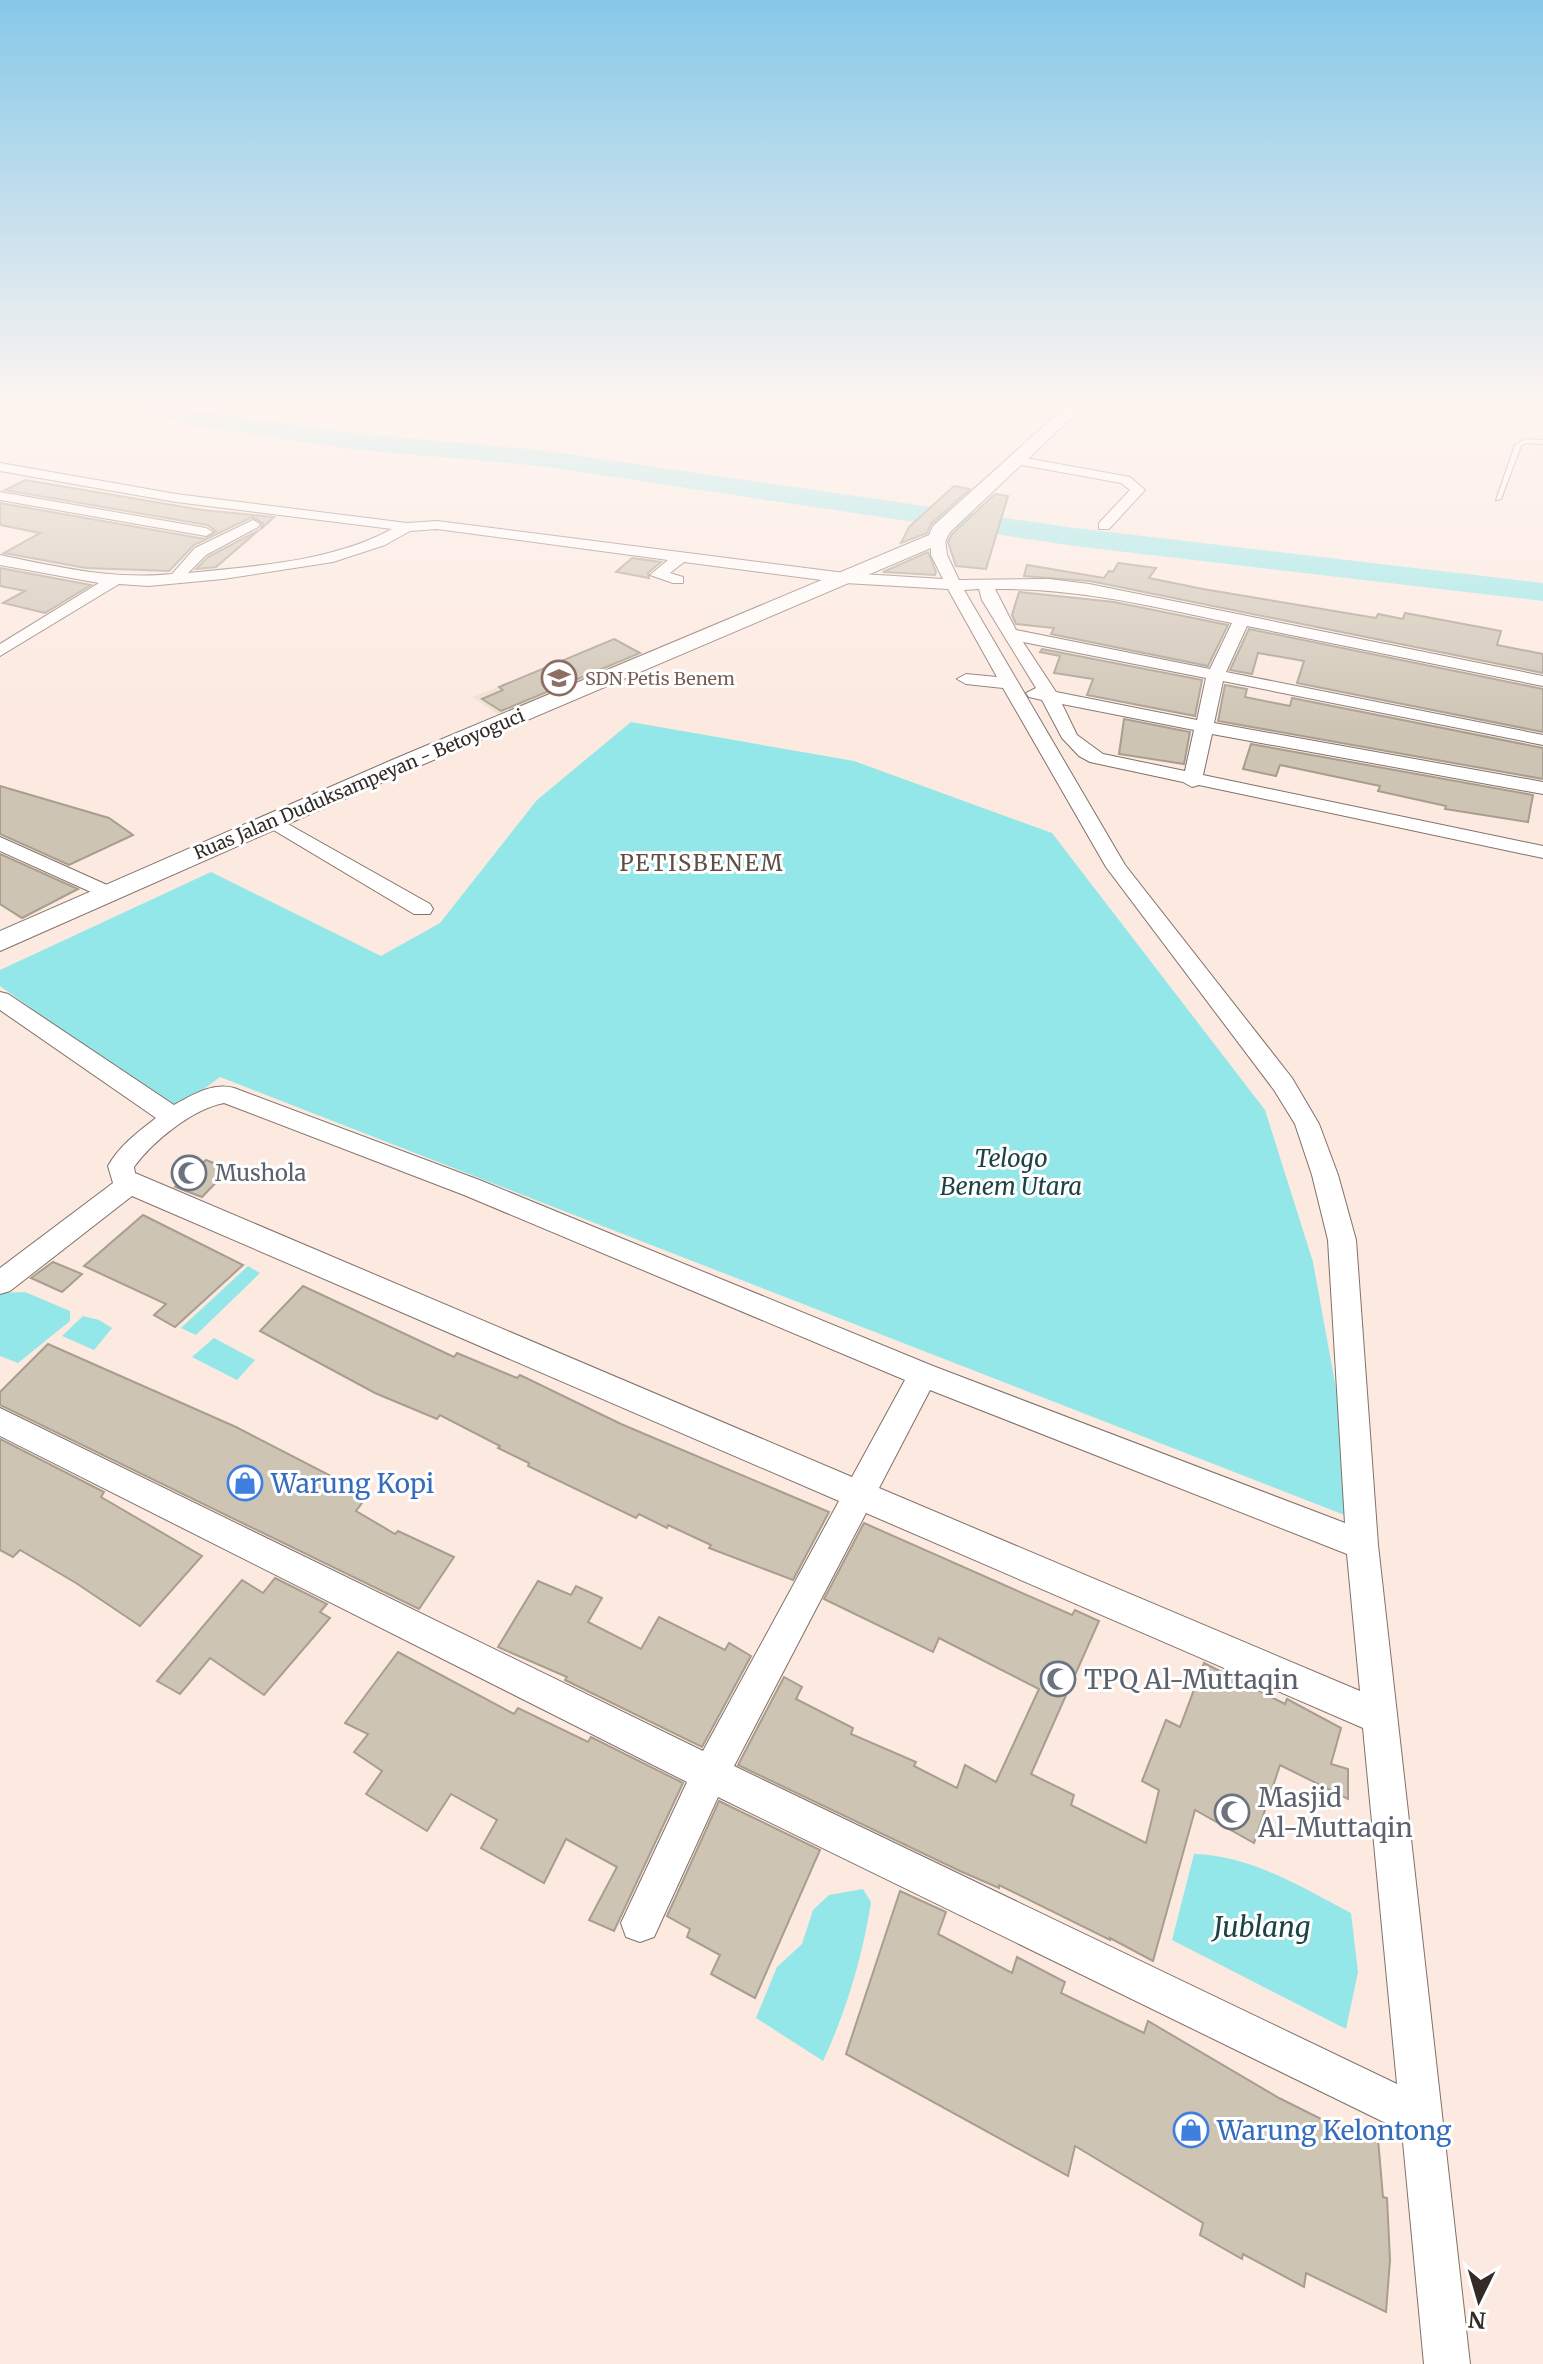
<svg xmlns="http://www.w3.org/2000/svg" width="1543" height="2364" font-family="Merriweather,serif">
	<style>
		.education { fill: #f0e1ce }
		.water { fill: #94e7e9 }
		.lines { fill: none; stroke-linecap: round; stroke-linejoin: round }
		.river { fill: #94e7e9; fill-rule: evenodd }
		.building { fill: #cec4b4; stroke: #a89e8f; stroke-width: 2 }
		.lane-casing { stroke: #817169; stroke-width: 2 }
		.street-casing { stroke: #817169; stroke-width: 2 }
		.secondary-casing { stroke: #817169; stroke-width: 2 }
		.lane { fill: #fff; fill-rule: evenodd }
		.street { fill: #fff; fill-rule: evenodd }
		.secondary { fill: #fff; fill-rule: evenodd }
		.labels { text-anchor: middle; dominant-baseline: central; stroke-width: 6; stroke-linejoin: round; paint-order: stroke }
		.far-education-label { font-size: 18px; fill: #785e54; stroke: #fff; text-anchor: start }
		.far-street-label { font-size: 18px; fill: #322b27; stroke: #fff }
		.far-quarter-label { font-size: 22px; letter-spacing: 2px; fill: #5d4e46; stroke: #fff }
		.worship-label { font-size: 22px; fill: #5b616d; stroke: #fff; text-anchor: start }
		.water-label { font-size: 24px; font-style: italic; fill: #1c4445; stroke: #fff }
		.near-shop-label { font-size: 26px; fill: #366cbe; stroke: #fff; text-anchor: start }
		.near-worship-label { font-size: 26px; fill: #5b616d; stroke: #fff; text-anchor: start }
		.near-water-label { font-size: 28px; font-style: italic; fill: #1c4445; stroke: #fff }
	</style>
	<rect width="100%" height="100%" fill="#fce9e0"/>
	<polygon class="education" points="615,642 644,659 500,716 472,697"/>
	<g class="water">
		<polygon points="631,722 854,761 1052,833 1265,1110 1313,1262 1360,1521 220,1077 174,1111 0,986 0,970 211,872 381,956 440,923 537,800"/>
		<polygon points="248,1266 260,1273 196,1335 181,1328"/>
		<polygon points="25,1292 70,1311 70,1321 18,1363 0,1356 0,1293"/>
		<polygon points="83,1316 99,1320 112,1328 94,1350 62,1336"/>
		<polygon points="214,1338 255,1360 237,1380 192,1357"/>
		<path d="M1194,1854C1251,1855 1302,1888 1351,1913L1358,1972L1346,2029L1172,1940Z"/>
		<path d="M863,1889L871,1902C863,1955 846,2012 823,2061L756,2018L777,1967L802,1944L813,1910L829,1895Z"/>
	</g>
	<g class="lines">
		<polygon class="river" points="138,404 177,404 198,411 360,434 540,450 1075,528 1543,583 1543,601 1075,546 540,466 360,450 195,426 141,409"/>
	</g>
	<g class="building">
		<polygon points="25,480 202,510 274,517 260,530 263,523 252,517 194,545 169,571 86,568 4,553 40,533 0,525 0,503 205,539 216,531 207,525 5,490"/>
		<polygon points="954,486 970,489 931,524 927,533 901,543 909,527"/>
		<polygon points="995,494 1008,496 986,569 956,566 948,542 952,534"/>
		<polygon points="259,530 216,567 196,569 208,557"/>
		<polygon points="928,552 936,572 935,575 883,572"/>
		<polygon points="632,558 661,562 648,573 649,578 616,572"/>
		<polygon points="1118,563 1156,568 1149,578 1203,589 1376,618 1378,614 1403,619 1405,613 1501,631 1497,645 1543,654 1543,673 1090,581 1024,576 1027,565 1104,578 1109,571 1113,572"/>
		<polygon points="0,568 91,585 45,613 3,603 25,591 0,586"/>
		<polygon points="1019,592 1114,602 1228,625 1208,666 1051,634 1054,628 1016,624 1012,615"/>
		<polygon points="1249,629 1543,689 1543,732 1297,683 1304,661 1258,653 1252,674 1230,670"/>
		<polygon points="614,639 640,653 501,711 482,699 503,690 499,687"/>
		<polygon points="1042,649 1202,680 1195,716 1087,695 1093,679 1054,673 1060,656 1040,652"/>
		<polygon points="1225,685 1247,689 1245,697 1290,706 1292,698 1543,748 1543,779 1218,721"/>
		<polygon points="1124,719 1190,732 1184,764 1119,754"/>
		<polygon points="1251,744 1533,795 1528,822 1445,809 1446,806 1378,791 1380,786 1280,765 1276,776 1243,769"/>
		<polygon points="0,786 109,818 133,835 69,865 0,834"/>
		<polygon points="0,854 78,889 22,918 0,904"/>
		<polygon points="206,1160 229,1169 202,1197 175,1187"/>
		<polygon points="143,1215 243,1265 175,1327 154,1315 166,1304 84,1266"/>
		<polygon points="53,1262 82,1274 62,1292 31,1278"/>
		<polygon points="303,1286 454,1357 457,1353 517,1378 520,1375 621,1424 829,1512 793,1580 709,1548 711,1545 668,1525 667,1528 639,1514 636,1518 528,1466 529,1463 498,1448 500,1446 440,1415 437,1419 375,1393 260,1331"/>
		<polygon points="48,1344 236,1427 368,1495 356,1511 395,1534 398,1531 454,1557 419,1609 0,1405 0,1392"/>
		<polygon points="0,1439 104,1492 101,1497 202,1556 140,1626 76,1583 20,1550 13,1557 0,1550"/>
		<polygon points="864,1523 1072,1615 1075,1610 1099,1621 1031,1774 1074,1795 1071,1805 1146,1843 1159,1790 1142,1781 1166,1720 1180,1727 1204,1663 1285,1704 1287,1699 1341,1728 1331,1764 1348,1769 1348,1799 1280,1765 1254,1843 1195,1810 1153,1961 1110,1938 1110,1940 999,1885 999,1888 960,1871 738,1765 784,1677 802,1687 796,1699 853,1728 851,1734 916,1762 914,1766 957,1788 965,1765 996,1782 1039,1689 939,1638 933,1652 824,1599"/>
		<polygon points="275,1578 327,1604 320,1612 330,1618 264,1695 210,1658 180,1694 157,1681 242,1580 263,1593"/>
		<polygon points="538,1581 571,1595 576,1586 602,1598 588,1622 641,1649 659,1617 725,1650 729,1643 751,1656 702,1747 565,1680 567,1677 498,1647"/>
		<polygon points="398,1652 514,1714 518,1708 588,1742 591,1737 683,1783 614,1931 589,1920 617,1867 566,1839 544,1883 481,1848 497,1820 451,1794 427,1831 366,1794 382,1771 354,1752 368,1734 345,1723"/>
		<polygon points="719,1801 820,1850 755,1998 711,1974 720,1955 687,1937 690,1929 667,1916"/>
		<polygon points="900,1891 946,1912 938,1934 1012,1973 1017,1957 1065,1982 1061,1993 1144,2033 1148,2021 1279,2098 1343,2130 1378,2139 1383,2197 1387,2198 1390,2260 1386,2312 1306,2273 1304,2287 1243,2254 1242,2259 1200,2235 1203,2223 1075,2146 1068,2176 846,2054"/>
	</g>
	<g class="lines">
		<g class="lane-casing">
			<polygon id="lane" points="1525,439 1543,440 1543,444 1526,443 1521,446 1501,499 1496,500 1515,445"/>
		</g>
		<g class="street-casing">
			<g id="street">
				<polygon points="1015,456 1130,477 1145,490 1109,529 1099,529 1099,523 1130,490 1121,483 1010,463 1008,460"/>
				<path d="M0,463L176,494L407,523L437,521L845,573L943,579L931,555V538L938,534L945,538L947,555L959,580L1049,579L1089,584L1543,676V686L1247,626L1226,672L1543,735V745L1223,681L1214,723L1543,782V794L1212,734L1203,775L1543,846V858L1199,785L1192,787L1183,782L1090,762L1079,756L1062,738L1042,700L1029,697L1026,693L1036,688L982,600L979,589L964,590L1125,865L1292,1078L1319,1124L1338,1175L1356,1240L1378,1545L1470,2364H1424L1402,2131L718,1797L654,1937L640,1942L626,1937L621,1923L687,1782L0,1436V1408L703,1751L839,1501L132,1196L10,1291L0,1294V1268L113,1183L108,1166C120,1145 138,1132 156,1118L0,1010V992L8,994L174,1105C192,1095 212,1082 234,1088L482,1181L933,1366L1345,1523L1328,1240L1312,1175L1295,1124L1274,1090L1106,867L1003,688L966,684L957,679L966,674L997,677L948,589L845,583L684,562L670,573L683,577V583H673L650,575L668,560L437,529L410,531L385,545L333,562L223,579L148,586L119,584L0,656V644L99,583L0,565V555C57,567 113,580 172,574L195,548L253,520L260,524L258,527L206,555L188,573C254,566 332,562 392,529L176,502L0,471ZM995,589C1079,588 1150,606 1232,623L1210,669L1016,630ZM1023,642L1206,678L1197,720L1056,692ZM1062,704L1194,730L1185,771L1103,754L1077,735ZM224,1103L464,1195L905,1380L852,1477L135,1173L134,1167C152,1142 192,1109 224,1103ZM930,1390L1347,1554L1360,1691L879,1488ZM866,1513L1363,1728L1397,2084L734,1766Z"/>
				<polygon points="0,492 206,528 213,532 206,536 0,500"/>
				<polygon points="272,815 430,904 433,909 430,914 414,914 265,825 262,821"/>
				<polygon points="0,837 116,889 119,893 109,899 102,897 0,851"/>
			</g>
		</g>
		<g class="secondary-casing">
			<polygon id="secondary" points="1068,404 1086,404 950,532 945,542 410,770 0,951 0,931 392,760 929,535 933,526"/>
		</g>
		<use href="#lane" class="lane"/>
		<use href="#street" class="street"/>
		<use href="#secondary" class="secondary"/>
	</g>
	<linearGradient id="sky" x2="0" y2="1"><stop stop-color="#86c8e8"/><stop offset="0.55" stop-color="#fef5f1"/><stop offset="1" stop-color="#fef5f1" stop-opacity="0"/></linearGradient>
	<rect width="1543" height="735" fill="url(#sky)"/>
	<defs>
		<g id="school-ring" transform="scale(1.8)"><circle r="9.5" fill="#fff" stroke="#8d6e63" stroke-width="1.5"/><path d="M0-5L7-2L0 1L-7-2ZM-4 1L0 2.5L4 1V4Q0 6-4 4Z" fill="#8d6e63"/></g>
		<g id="mosque-ring" transform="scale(1.8)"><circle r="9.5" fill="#fff" stroke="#6b7280" stroke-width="1.5"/><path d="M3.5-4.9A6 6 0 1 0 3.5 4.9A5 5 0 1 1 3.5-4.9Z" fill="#6b7280"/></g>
		<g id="shop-ring" transform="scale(1.8)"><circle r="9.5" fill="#fff" stroke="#3f7fe0" stroke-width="1.5"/><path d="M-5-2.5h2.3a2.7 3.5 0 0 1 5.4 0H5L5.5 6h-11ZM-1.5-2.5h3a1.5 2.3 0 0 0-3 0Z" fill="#3f7fe0"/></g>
	</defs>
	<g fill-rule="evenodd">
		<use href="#school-ring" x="559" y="678"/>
		<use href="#mosque-ring" x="189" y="1173"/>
		<use href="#shop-ring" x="245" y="1483"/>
		<use href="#mosque-ring" x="1058" y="1679"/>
		<use href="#mosque-ring" x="1232" y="1812"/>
		<use href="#shop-ring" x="1191" y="2130"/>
	</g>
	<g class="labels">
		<g class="far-education-label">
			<text x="585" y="678">SDN Petis Benem</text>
		</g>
		<g class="far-street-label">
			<text transform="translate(359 784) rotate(-23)">Ruas Jalan Duduksampeyan - Betoyoguci</text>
		</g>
		<g class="far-quarter-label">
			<text x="702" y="863">PETISBENEM</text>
		</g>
		<g class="worship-label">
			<text x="215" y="1173">Mushola</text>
		</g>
		<g class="water-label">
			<text x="1011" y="1158">Telogo<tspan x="1011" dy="28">Benem Utara</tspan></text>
		</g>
		<g class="near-shop-label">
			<text x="271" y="1483">Warung Kopi</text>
			<text x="1217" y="2130">Warung Kelontong</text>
		</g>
		<g class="near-worship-label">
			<text x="1084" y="1679">TPQ Al-Muttaqin</text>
			<text x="1258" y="1797">Masjid<tspan x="1258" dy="30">Al-Muttaqin</tspan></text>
		</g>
		<g class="near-water-label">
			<text x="1262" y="1927">Jublang</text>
		</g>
	</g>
	<g transform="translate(1479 2300) rotate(185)" stroke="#ffffff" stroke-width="6" paint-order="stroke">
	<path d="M0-6L14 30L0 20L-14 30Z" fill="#322b27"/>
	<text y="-12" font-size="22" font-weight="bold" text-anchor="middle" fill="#322b27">N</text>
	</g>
</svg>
